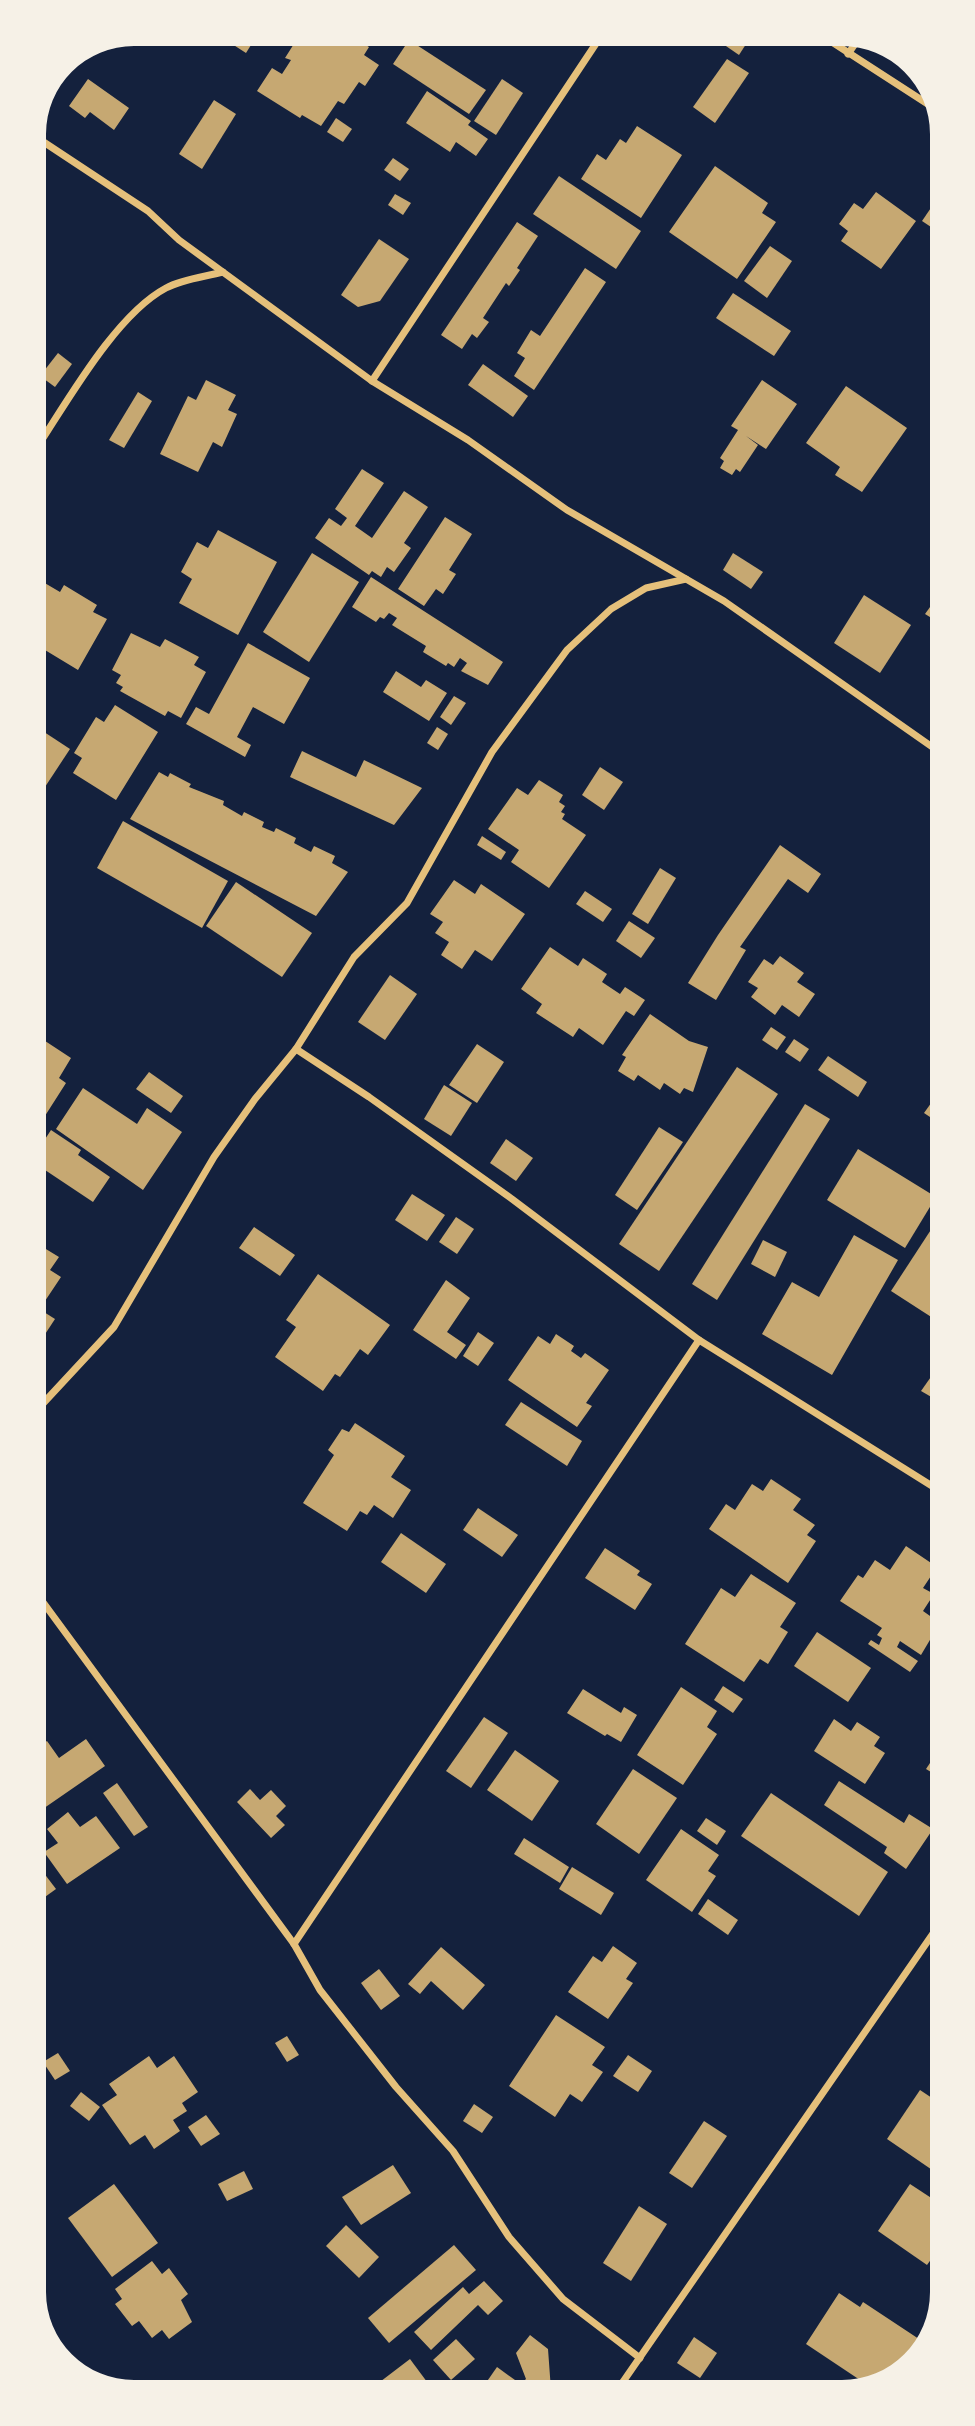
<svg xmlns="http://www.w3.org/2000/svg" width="975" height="2426" font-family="Cabin,sans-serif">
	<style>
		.building { fill: #c6a872 }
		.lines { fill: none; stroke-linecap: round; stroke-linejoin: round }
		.minor { stroke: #e5c07b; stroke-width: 7 }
	</style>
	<rect width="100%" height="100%" fill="#14213d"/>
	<g class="building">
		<polygon points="154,33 175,33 169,43"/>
		<polygon points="215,33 278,33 271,46 256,37 246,53"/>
		<polygon points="293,33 347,33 369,47 364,55 379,65 365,86 359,82 344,104 338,101 321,126 302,115 300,118 257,91 272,68 282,74 291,60 285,58 297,39"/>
		<polygon points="707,33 744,33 750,38 739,55"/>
		<polygon points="409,40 486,90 469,114 393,64"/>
		<polygon points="727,59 749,73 715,123 693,107"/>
		<polygon points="88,79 129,108 114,130 90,112 85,118 69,106"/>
		<polygon points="502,79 523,93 496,135 474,121"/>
		<polygon points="427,91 471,121 468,125 488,139 476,156 456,142 450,152 406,123"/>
		<polygon points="214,100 236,114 202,169 179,154"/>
		<polygon points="336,118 352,129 343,142 327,132"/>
		<polygon points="637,126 682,155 641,218 581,179 597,154 606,160 620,139 626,143"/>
		<polygon points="393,158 409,169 400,181 384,170"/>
		<polygon points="715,166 768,203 762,213 776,222 737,279 669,232"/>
		<polygon points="559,176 641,231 616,269 533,214"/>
		<polygon points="876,192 916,221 881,269 841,241 848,231 839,224 854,203 863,209"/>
		<polygon points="395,194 411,203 403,215 388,205"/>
		<polygon points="937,199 937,231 922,221"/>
		<polygon points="517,222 538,236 517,268 520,270 509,286 506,283 483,318 489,322 477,338 472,334 462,349 441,335"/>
		<polygon points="379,239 409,259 380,301 358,307 341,295"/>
		<polygon points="770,246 792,261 767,298 744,281"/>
		<polygon points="585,268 606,282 534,390 514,376 525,358 517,353 531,330 540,336"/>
		<polygon points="733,293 791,331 774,356 716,318"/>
		<polygon points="34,333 46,340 34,358"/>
		<polygon points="58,353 72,364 55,387 40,376"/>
		<polygon points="483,364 528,396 513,417 468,385"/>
		<polygon points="206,380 236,395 228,410 237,414 222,447 213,442 198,472 160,454 188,396 196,400"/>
		<polygon points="762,380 797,404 766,449 746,436 758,445 740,472 736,469 732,475 720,468 724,461 720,458 738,430 731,426"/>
		<polygon points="846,386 907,428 862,492 835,475 840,467 806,443"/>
		<polygon points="138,392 152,401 124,448 109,440"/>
		<polygon points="362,469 384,483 355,526 372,538 404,491 428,507 404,543 411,548 394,572 387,567 381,577 372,571 369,575 315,538 329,518 341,526 347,518 335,509"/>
		<polygon points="445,517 472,534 449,570 456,574 443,594 436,589 424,606 398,589"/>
		<polygon points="218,530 277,562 238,635 179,603 192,579 181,572 197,542 208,548"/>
		<polygon points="312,553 359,582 309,662 263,632"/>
		<polygon points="733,553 763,572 751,589 723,570"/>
		<polygon points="371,577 503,662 488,685 461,671 467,663 460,658 454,667 448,663 446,666 423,652 426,646 392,625 397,618 389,613 384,619 380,617 376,622 352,607"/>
		<polygon points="43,582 60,592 64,585 97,605 93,612 107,619 78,670 35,644 35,597"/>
		<polygon points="864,595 911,625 880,673 834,643"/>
		<polygon points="938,596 938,622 925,614"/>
		<polygon points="131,633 160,647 165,639 199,657 194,665 206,672 181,718 168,711 165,716 120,691 123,687 116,683 121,675 112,670"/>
		<polygon points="248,643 310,678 284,724 253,707 237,737 251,745 245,757 186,724 196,707 209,714"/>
		<polygon points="396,671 421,687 426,680 447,693 429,721 383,692"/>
		<polygon points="454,696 466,703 451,725 440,717"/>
		<polygon points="115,705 158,732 116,800 73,773 82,758 74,753 96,717 104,722"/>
		<polygon points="35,726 70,749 43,790 35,785"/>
		<polygon points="437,727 448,734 438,750 427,743"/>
		<polygon points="302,751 356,777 364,760 422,788 394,825 290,777"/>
		<polygon points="600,767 623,782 604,810 582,795"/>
		<polygon points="159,772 168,777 170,773 191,784 189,787 224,801 223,805 242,816 244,812 264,822 262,827 274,832 276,828 296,838 294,843 311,852 314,846 335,856 332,863 348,872 316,916 130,819"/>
		<polygon points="539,780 563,795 559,802 565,806 561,812 565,814 562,819 586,835 549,888 511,862 519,850 488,829 517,788 528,795"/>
		<polygon points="123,821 228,881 202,928 97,868"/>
		<polygon points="482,836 506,852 501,860 477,845"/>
		<polygon points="780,845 821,874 808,893 788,879 740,947 746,950 716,1000 688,983 718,935"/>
		<polygon points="660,868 676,878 648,924 632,914"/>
		<polygon points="454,880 475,894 481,884 525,914 492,961 475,950 462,969 441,955 449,942 435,933 443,922 430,914"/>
		<polygon points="236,882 312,933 282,977 206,926"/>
		<polygon points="585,891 612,909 603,922 576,904"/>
		<polygon points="629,921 655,938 641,958 616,941"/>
		<polygon points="550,947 578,966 583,958 607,974 602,982 620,994 625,987 645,1000 634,1016 626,1011 603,1045 579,1028 573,1037 536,1013 542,1004 521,989"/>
		<polygon points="780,956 804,973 797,982 815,994 799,1017 782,1005 775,1015 751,997 758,988 748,982 764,959 773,965"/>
		<polygon points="390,975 417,994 385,1040 358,1022"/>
		<polygon points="650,1014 689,1041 708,1047 693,1092 684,1088 680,1094 664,1083 660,1090 638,1075 634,1081 618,1071 626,1057 622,1055"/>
		<polygon points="771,1027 786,1037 777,1050 762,1040"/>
		<polygon points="36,1035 71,1058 59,1078 66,1083 43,1119 36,1114"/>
		<polygon points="794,1039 809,1049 800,1062 785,1052"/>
		<polygon points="477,1044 504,1062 477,1103 449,1085"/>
		<polygon points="828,1056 867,1082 858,1097 818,1070"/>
		<polygon points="737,1067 778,1094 659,1271 619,1244"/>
		<polygon points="149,1072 183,1096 171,1113 136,1089"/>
		<polygon points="444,1085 472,1103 451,1136 424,1119"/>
		<polygon points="83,1088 137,1124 147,1108 182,1132 143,1190 56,1129"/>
		<polygon points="939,1092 939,1123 924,1113"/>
		<polygon points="805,1104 830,1119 717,1300 692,1284"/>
		<polygon points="659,1127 683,1142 637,1210 615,1195"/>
		<polygon points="51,1130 81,1150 78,1155 110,1177 93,1202 36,1164 36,1153"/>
		<polygon points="506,1139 533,1158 516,1181 490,1163"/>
		<polygon points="858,1149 936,1197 905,1248 827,1200"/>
		<polygon points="412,1194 445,1215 427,1241 395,1220"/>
		<polygon points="456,1217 474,1229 457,1254 439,1242"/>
		<polygon points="936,1222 939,1224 939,1322 891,1291"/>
		<polygon points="254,1227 295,1255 280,1276 239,1248"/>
		<polygon points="854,1235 898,1260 832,1375 762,1334 792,1282 819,1297"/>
		<polygon points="763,1240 787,1252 775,1277 751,1264"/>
		<polygon points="36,1243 59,1257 50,1270 61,1277 41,1307 36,1303"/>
		<polygon points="318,1274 390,1325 368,1355 360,1349 340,1377 335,1374 323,1391 275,1357 296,1327 286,1320"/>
		<polygon points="446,1280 470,1298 447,1332 466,1345 456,1359 413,1330"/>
		<polygon points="36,1307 55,1319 36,1348"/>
		<polygon points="478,1332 494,1343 478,1366 463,1356"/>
		<polygon points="556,1334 574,1346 571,1351 581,1358 585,1353 609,1370 586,1403 592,1406 577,1427 508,1380 538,1336 550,1344"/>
		<polygon points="940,1364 940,1402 921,1391"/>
		<polygon points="521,1402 582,1441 567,1466 505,1425"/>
		<polygon points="355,1423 405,1456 391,1477 411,1490 393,1518 374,1505 367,1515 360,1511 347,1531 303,1503 334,1455 328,1450 342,1429 349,1432"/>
		<polygon points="771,1479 801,1499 793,1510 815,1525 807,1535 816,1541 788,1583 709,1529 726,1504 735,1510 752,1484 763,1491"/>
		<polygon points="478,1508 518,1535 502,1557 463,1530"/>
		<polygon points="401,1533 446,1564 426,1593 381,1562"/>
		<polygon points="906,1546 937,1567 923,1588 934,1594 923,1611 940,1623 921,1655 900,1641 897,1647 918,1661 910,1672 868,1644 871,1640 879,1645 882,1638 877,1635 882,1628 840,1601 858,1575 863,1578 875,1560 890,1570"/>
		<polygon points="605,1548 640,1571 637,1575 652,1584 635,1610 585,1578"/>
		<polygon points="751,1574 796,1603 780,1627 788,1632 768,1664 760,1659 744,1682 685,1644 721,1588 735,1597"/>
		<polygon points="817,1632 871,1668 848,1702 794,1666"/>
		<polygon points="723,1686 743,1699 733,1713 714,1700"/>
		<polygon points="681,1687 717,1711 707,1727 717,1734 683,1785 637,1755"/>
		<polygon points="583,1689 621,1713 624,1707 637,1715 621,1742 607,1734 605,1736 567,1713"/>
		<polygon points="484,1717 508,1733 471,1788 446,1771"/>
		<polygon points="834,1719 851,1731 857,1722 880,1737 874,1746 885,1753 865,1784 814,1751"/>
		<polygon points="86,1739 105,1766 37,1813 37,1771 45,1766 37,1755 37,1747 47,1741 59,1758"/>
		<polygon points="940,1748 941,1778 926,1769"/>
		<polygon points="515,1750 559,1781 532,1821 487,1790"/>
		<polygon points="633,1769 677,1798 639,1854 596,1824"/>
		<polygon points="839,1781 904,1823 909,1814 933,1829 906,1869 884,1853 887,1847 824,1805"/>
		<polygon points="117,1783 148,1827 134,1836 103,1793"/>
		<polygon points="250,1789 260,1800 271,1790 286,1806 276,1816 285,1825 271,1838 237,1802"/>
		<polygon points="771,1793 888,1872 859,1916 741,1836"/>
		<polygon points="68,1812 80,1827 96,1816 120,1848 67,1884 44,1852 58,1843 47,1829"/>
		<polygon points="706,1818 726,1831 717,1845 697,1831"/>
		<polygon points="681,1829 719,1855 708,1871 716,1876 692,1912 646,1880"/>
		<polygon points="524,1838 569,1867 560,1883 514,1854"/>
		<polygon points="37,1864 56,1889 38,1902"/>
		<polygon points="572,1867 614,1893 601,1915 559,1889"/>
		<polygon points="708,1899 738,1920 728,1935 698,1914"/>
		<polygon points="613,1946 637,1963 626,1979 633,1983 608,2019 568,1992 593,1956 602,1962"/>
		<polygon points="441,1947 485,1985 463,2010 431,1981 420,1994 408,1984"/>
		<polygon points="379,1969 400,1996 381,2010 361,1983"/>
		<polygon points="556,2015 605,2047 592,2065 603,2072 582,2102 570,2094 555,2117 509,2086"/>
		<polygon points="287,2036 299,2055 287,2062 275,2043"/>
		<polygon points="58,2053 70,2071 55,2080 43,2062"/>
		<polygon points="628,2055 652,2071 638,2092 613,2076"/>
		<polygon points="149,2056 157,2068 174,2056 198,2092 182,2103 187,2111 173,2120 180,2131 154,2149 145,2135 130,2145 102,2105 117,2095 109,2084"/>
		<polygon points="920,2090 941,2104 941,2176 887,2139"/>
		<polygon points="81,2092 100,2107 89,2121 70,2106"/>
		<polygon points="474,2104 493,2117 482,2133 463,2121"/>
		<polygon points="206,2115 220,2134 201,2146 188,2127"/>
		<polygon points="704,2121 727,2136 692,2188 669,2173"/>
		<polygon points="393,2165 411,2193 361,2225 342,2197"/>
		<polygon points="244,2171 253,2189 227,2201 218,2184"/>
		<polygon points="114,2184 158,2243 112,2277 68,2218"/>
		<polygon points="910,2184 942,2205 942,2244 927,2265 878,2231"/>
		<polygon points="639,2206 667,2224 631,2281 603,2263"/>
		<polygon points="346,2225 379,2257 359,2278 326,2246"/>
		<polygon points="454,2245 476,2270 389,2343 368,2318"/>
		<polygon points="152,2261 162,2274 169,2268 188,2294 181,2300 192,2322 169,2339 162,2330 152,2338 139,2321 132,2326 115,2304 122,2299 115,2289"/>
		<polygon points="484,2281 503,2301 488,2315 478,2305 431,2350 414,2332 463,2287 469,2294"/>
		<polygon points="839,2293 860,2307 863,2302 925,2343 921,2353 872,2388 806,2344"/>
		<polygon points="530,2335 548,2349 551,2390 514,2390 526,2379 516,2353"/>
		<polygon points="694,2337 717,2353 700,2378 677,2363"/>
		<polygon points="456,2339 475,2359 451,2380 433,2360"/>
		<polygon points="410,2359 433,2390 368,2391"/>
		<polygon points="497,2367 515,2380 508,2390 481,2390"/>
	</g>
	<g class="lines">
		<g class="minor">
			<polyline points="818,33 937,110"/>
			<polyline points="848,54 859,38"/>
			<polyline points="33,135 148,211 179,240 372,381 468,440 567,510 724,601 938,751"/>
			<polyline points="372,381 603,33"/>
			<path d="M34,452C66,404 115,315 166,288C183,279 204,277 223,272"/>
			<polyline points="296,1049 369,1097 512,1199 699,1340 940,1491"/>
			<polyline points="36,1411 114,1327 214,1157 255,1099 296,1049 354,957 407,903 492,752 567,650 611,609 646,588 686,579"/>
			<polyline points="37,1594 294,1944 320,1990 396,2087 453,2151 509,2237 563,2299 640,2358"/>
			<polyline points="294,1944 699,1340"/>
			<polyline points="618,2389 941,1922"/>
		</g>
	</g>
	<path d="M0 0H975V2426H0ZM134 46H842A88 88 0 0 1 930 134V2292A88 88 0 0 1 842 2380H134A88 88 0 0 1 46 2292V134A88 88 0 0 1 134 46Z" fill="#f6f1e7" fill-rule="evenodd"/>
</svg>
